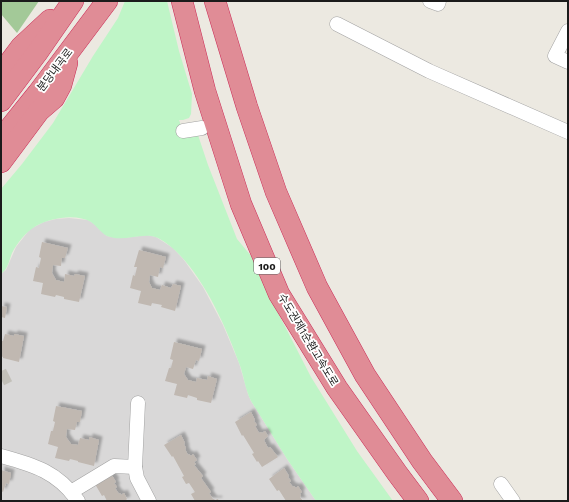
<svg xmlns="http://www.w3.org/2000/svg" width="569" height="502" font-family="'Work Sans','Noto Sans KR',sans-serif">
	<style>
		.residential { fill: #d9d8d8 }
		.forest { fill: #a3c998 }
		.park { fill: #bff5c7 }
		.building { fill: #c0b8b1; filter: url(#shadow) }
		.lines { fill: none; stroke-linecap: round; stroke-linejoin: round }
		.minor-tunnel { stroke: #c2c0b9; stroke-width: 14; stroke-dasharray: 14 7; stroke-linecap: butt }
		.minor-casing { stroke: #a2a2a2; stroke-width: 15 }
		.highway-casing { stroke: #cb2d58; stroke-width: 22 }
		.minor { stroke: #fff; stroke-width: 14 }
		.highway { stroke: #e08c96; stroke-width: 21 }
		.labels { text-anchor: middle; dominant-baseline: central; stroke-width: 3.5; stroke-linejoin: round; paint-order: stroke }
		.shield { fill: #fff; stroke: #5f5f5f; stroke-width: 1 }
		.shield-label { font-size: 10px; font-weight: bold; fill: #1b1b1b }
		.street-label { font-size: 11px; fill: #1b1b1b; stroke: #fff }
	</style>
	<defs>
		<filter id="shadow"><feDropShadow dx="3.5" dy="-3.5" stdDeviation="1" flood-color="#0004"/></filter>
	</defs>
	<rect width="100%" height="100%" fill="#ece9e1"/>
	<polygon class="residential" points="69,218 88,220 96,225 107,236 112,237 123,238 147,235 156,237 173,248 184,260 203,287 223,325 239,363 248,394 251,401 287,459 316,501 1,501 1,274 6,270 16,247 30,229 44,222 56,219"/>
	<polygon class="forest" points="1,1 39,1 17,33 1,14"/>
	<path class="park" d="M125,1H167L179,51L192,94L191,114L189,118L183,120H179L183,131L197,132L208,165L237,239L252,257L275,307L311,377L357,451L393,501H316L287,459L251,401C245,389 244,376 239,363C225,324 196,258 158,238C143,231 124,243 107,236C101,233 97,226 91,222C76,213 50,218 36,226C26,232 17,243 12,253C9,261 8,269 1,274V189L22,164L53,123L93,56L118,18Z"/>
	<g class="building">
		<polygon points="42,242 68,248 65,258 62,258 61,266 53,265 52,273 56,280 64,282 65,274 74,276 75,274 85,276 79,302 64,299 64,297 56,295 55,297 41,294 43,283 33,281 36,267 39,268 41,258 39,257"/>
		<polygon points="139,250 166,257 163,268 160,267 158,277 150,275 149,282 152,288 160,290 162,285 171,288 173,284 181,286 175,311 161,307 162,305 152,303 151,306 138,303 141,291 130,288 133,275 135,276 137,267 134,267"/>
		<polygon points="1,306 7,307 5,318 1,317"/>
		<polygon points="5,334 14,336 14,334 24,336 19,362 3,358 3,357 1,356 1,341 3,341"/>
		<polygon points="174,342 202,349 199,361 196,360 193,369 186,367 184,374 188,380 196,382 197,378 207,380 208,376 217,379 211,403 197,400 197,398 188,395 187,398 174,395 177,384 165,381 169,368 171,368 173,360 170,359"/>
		<polygon points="56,406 82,411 80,422 77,422 75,430 67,429 66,437 71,444 78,445 80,438 89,440 89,437 99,440 94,466 78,462 78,461 70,459 69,461 55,458 58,447 48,444 51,431 53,431 55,422 53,421"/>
		<polygon points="251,412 255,420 254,421 257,425 255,426 259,433 261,432 262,433 265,431 268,436 264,440 268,448 270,447 278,457 262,467 258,461 257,462 252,454 254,453 243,435 242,436 235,422"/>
		<polygon points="181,435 185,443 184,444 186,448 185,449 188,455 189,454 191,456 193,454 197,460 194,462 196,464 194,465 203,476 201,478 211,492 209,493 213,499 214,499 215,500 218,499 219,501 195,501 191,494 195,492 189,483 186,484 182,477 184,476 173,456 172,457 164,445"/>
		<polygon points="284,468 289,476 288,477 291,481 289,482 293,487 294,486 296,488 298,486 302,492 300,493 301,496 300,497 303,501 286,501 279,490 277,491 269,479"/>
		<polygon points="1,470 11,473 9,484 6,483 3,492 1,491"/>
		<polygon points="111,474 116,482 114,483 117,487 115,488 119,494 120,493 121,495 124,493 127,499 125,501 107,501 104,495 102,496 95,484"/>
	</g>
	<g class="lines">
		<polyline class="minor-tunnel" points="1,379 9,375"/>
		<g class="minor-casing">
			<g id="minor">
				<polyline points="430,1 438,4 439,1"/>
				<polyline points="337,24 429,71 568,132"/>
				<polyline points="568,31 555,56 568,62"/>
				<polyline points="183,131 202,128"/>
				<path d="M1,456C34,465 58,472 78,501"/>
				<polyline points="135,467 138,403"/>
				<polyline points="501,484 513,501"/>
				<polyline points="71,492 114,466 135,467 137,478 149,501"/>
			</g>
		</g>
		<g class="highway-casing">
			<g id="highway">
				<polyline points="182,1 205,91 241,204 279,294 337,388 397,473 418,501"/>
				<polyline points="215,1 247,107 276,192 317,287 365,375 422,461 452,501"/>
				<polyline points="1,74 21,47 50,20"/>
				<polyline points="1,101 37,53 73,1"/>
				<polyline points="1,139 38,93 107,1"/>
				<polyline points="1,162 39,111 54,98 61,85 67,63"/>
			</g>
		</g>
		<use href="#minor" class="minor"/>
		<use href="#highway" class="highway"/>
	</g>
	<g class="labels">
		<rect class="shield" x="254" y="258" width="26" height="16" rx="3"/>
		<g class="shield-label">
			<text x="267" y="266">100</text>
		</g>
		<g class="street-label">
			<text transform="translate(55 70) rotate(-53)">분당내곡로</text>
			<text transform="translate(308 340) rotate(59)">수도권제1순환고속도로</text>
		</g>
	</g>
	<rect width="569" height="502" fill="none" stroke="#1b1b1b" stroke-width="4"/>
</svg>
